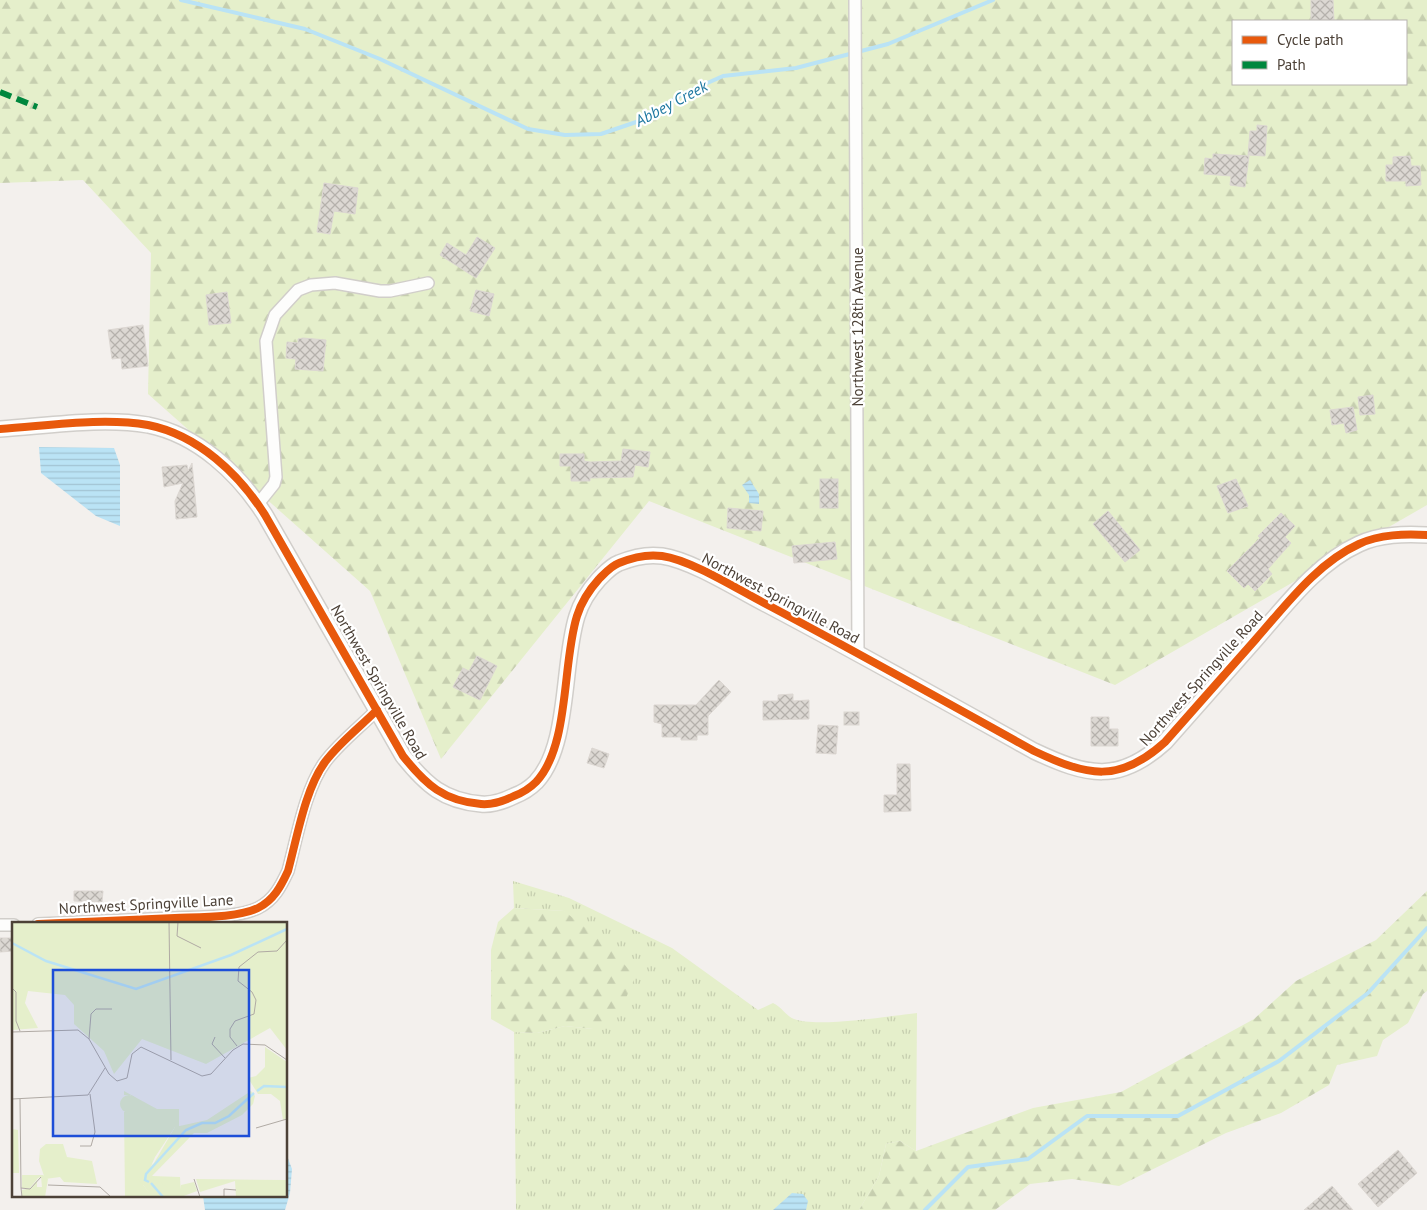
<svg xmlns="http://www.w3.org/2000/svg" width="1427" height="1210" font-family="'PT Sans',sans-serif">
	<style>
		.grass { fill: url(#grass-tufts) }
		.forest { fill: url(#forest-firs); fill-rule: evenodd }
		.water { fill: url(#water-rules) }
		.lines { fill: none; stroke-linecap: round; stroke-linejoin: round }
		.stream { stroke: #bae3f5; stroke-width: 4 }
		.building { fill: url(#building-cross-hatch); stroke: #dcd7d2 }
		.minor-casing { stroke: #d1ceca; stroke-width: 14 }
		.tertiary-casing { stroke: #d1ceca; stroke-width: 18 }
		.minor { stroke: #fdfdfc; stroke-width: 11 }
		.tertiary { stroke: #fdfdfc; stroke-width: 15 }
		.quiet { stroke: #00873e; stroke-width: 6; stroke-dasharray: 12 6; stroke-linecap: butt }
		.cycleway-casing { stroke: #fff; stroke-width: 11 }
		.cycleway { stroke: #e8590c; stroke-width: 8 }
		.labels { text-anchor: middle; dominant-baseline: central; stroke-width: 4.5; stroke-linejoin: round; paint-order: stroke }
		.street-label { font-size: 15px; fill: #4c4137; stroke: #fff }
		.water-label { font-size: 16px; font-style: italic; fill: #1f78a1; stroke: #fff }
		.inset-river { fill: none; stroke: #bae3f5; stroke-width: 2.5 }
		.inset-road { fill: none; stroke: #b0aaa4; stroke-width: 1 }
		.view { fill: #1d4ed8; fill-opacity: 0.15; stroke: #1d4ed8; stroke-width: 2.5 }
		.inset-edge { fill: none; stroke: #4c4137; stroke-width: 2.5 }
	</style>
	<defs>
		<pattern id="grass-tufts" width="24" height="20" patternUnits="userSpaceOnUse" patternTransform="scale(1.25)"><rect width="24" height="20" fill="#e5efcb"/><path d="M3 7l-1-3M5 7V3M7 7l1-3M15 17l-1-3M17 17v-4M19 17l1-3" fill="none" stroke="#c6ceaf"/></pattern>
		<pattern id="forest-firs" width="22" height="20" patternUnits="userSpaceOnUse" patternTransform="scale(1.25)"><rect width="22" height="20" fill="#e5efcb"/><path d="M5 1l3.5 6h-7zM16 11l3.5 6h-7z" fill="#c6ceaf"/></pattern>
		<pattern id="water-rules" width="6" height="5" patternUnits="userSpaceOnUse" patternTransform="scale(1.25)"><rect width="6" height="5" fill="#bae3f5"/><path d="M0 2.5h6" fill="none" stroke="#a2c4d3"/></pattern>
		<pattern id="building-cross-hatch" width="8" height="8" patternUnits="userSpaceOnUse" patternTransform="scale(1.25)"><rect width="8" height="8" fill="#dcd8d3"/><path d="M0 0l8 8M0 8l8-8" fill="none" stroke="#b5b1ac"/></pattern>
	</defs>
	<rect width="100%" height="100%" fill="#f3f0ed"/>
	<path class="grass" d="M513,881L569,898L672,948L758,1010L773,1003C783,1008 786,1016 794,1019C816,1028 890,1016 917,1013L916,1151L900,1141L886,1144L879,1176L859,1210H516L514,1032L537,1033L565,1026L593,1029L564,911L514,908Z"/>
	<g class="forest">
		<path d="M0,0H1427V505L1115,685L649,501L441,759L370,591L148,394L151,253L83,180L0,183ZM1233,21H1406V84H1233Z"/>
		<polygon points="1427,891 1427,991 1423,994 1408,1023 1383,1040 1377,1056 1337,1065 1329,1085 1281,1113 1226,1133 1119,1186 1072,1179 1030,1184 995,1210 859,1210 879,1176 886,1144 900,1141 916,1151 1033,1108 1121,1092 1254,1019 1296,981 1376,940"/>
		<polygon points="514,908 564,911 609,946 635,977 623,1005 608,1024 593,1029 565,1026 537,1033 514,1032 491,1019 491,950 498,922"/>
	</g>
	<g class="water">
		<polygon points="39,447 114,448 120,465 120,526 96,516 41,473"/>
		<polygon points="750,480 759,494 759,504 749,503 749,495 742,485"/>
		<polygon points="286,1153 292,1169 290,1193 285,1210 205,1210 203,1196 286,1196"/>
		<polygon points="792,1193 803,1194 808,1201 806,1210 773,1210"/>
	</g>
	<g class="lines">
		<g class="stream">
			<polyline points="181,0 305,29 380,59 528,129 565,135 601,134 642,120 683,94 723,76 796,68 888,44 993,0"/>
			<polyline points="925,1210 968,1167 1028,1159 1087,1116 1178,1116 1279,1061 1368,993 1427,928"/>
		</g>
	</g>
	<g class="building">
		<polygon points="1311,0 1333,0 1334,21 1311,21"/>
		<polygon points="1257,125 1267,126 1265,156 1248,155 1250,131 1257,131"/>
		<polygon points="1213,154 1249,156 1245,187 1230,185 1231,176 1204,174 1205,158 1213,159"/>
		<polygon points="1410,156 1411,166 1420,166 1421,185 1406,186 1406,181 1386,181 1386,165 1393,165 1393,157"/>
		<polygon points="324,183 358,188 355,214 334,211 330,234 317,232"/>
		<polygon points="477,237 495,248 476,278 440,255 447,243 466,255"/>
		<polygon points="476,290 494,294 489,316 470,311"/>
		<polygon points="227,292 231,323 209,325 206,295"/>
		<polygon points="143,325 148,366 122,369 121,358 112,359 108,330"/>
		<polygon points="303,338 326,340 323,371 295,369 296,359 286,358 287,342 298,343 298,339"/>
		<polygon points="1373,395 1375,414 1360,415 1358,397"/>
		<polygon points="1353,407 1357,430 1346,433 1344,423 1332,425 1330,410"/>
		<polygon points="623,449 650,452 648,467 635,465 633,477 590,478 590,481 571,481 571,466 560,466 560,454 584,454 584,461 590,462 621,461"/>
		<polygon points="192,463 197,517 176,519 175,501 183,483 164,487 162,467 187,465 188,471"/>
		<rect x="820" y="479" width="18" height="29"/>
		<polygon points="1236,479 1248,506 1228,513 1217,486"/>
		<polygon points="728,508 763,511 761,531 727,528"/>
		<polygon points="1108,511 1140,550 1125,562 1093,524"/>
		<polygon points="1281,513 1295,526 1285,537 1291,543 1268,569 1272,574 1255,591 1248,584 1244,588 1227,571 1260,538 1258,536"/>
		<polygon points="835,542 837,559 794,563 792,546"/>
		<polygon points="477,656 497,666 480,700 453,687 463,668 469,671"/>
		<polygon points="719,680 731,692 708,716 708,735 697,735 697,740 681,740 681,737 662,737 662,724 654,722 654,705 696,705"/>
		<polygon points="793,694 793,701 809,700 809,719 763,720 763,701 778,701 778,695"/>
		<rect x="844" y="712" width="15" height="13"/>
		<polygon points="1091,717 1109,717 1109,729 1118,729 1118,746 1091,746"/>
		<polygon points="818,725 838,726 836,754 816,753"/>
		<polygon points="592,748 609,754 604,768 587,763"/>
		<polygon points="897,764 910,764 911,811 884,812 884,795 897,795"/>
		<polygon points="74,891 103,891 102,902 74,901"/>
		<polygon points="0,938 14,938 14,951 0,952"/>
		<polygon points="1398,1150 1417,1173 1378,1207 1358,1184"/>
		<polygon points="1332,1186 1353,1210 1304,1210"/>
	</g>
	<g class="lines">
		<g class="minor-casing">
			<g id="minor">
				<polyline points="855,0 858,654"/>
				<polyline points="258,504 274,484 276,477 266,341 275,315 298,290 311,285 335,283 380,291 390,291 428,283"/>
				<path d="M38,924C84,922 129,920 175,918C198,917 237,918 258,908C274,900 281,886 288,871C297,838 305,789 325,762C339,743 360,727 377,710"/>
				<polyline points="0,925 14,925"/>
			</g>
		</g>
		<g class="tertiary-casing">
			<path id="tertiary" d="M0,429C47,426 102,417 148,425C198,435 239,474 265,515L403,756C426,785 444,801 481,804C493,805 504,801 514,796C522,793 530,788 536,782C570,746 562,663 577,616C581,603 590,589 599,579C605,573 611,566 619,563C631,558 648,554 662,556C691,560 737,589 764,603C855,651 944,701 1034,751C1087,776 1119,784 1165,742C1196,707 1226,673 1256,639C1286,605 1317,563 1359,544C1380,534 1405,534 1427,535"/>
		</g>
		<use href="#minor" class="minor"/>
		<use href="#tertiary" class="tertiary"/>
		<polyline class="quiet" points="0,92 37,107"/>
		<g class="cycleway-casing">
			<g id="cycleway">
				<path d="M0,429C47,426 102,417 148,425C198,435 239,474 265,515L403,756C426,785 444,801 481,804C493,805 504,801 514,796C522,793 530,788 536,782C570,746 562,663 577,616C581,603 590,589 599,579C605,573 611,566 619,563C631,558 648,554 662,556C691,560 737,589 764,603C855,651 944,701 1034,751C1087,776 1119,784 1165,742C1196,707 1226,673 1256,639C1286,605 1317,563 1359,544C1380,534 1405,534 1427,535"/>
				<path d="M38,924C84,922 129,920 175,918C198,917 237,918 258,908C274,900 281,886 288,871C297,838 305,789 325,762C339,743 360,727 377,710"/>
			</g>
		</g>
		<use href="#cycleway" class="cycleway"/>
	</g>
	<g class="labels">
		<g class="street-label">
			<text transform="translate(857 327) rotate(-90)">Northwest 128th Avenue</text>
			<text transform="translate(781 598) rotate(28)">Northwest Springville Road</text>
			<text transform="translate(1201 678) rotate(-48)">Northwest Springville Road</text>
			<text transform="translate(379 682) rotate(60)">Northwest Springville Road</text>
			<text transform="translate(146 904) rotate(-3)">Northwest Springville Lane</text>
		</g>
		<g class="water-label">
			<text transform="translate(671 103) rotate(-28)">Abbey Creek</text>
		</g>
	</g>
	<g transform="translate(12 922)">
		<rect width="275" height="275" fill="#f3f0ed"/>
		<path d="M112,169L145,187H167V206L163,205L143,235L131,263L141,275H113L112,190L122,189L119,173H112ZM10,253H31L36,257L33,275H10V268L19,266L25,258V265H30L29,255L26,256L18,266H10Z" fill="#e5efcb"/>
		<path d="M0,0H275V128L258,106L194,142L130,117L102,152L92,129L62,102V83L53,73L16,69L13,81L26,106L0,108ZM253,125L275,140V196L271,198L268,179L259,172H246L236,156L244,154L253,145ZM239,169L243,174L241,182L230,193L195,211H182L140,254L168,255L169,275L131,263L126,257L142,241L163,205L195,198ZM108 182a9 9 0 1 1 18 0a9 9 0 1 1-18 0ZM0,207L6,208L7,251H0ZM34,222H51L55,235L80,239L85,262L52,260L48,255L33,257L27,239L28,227Z" fill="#e5efcb"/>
		<path d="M125,255L142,256L155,265L168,267L169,263L182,260L185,269L169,275H129L138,272ZM184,257L275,258V275H224L223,259L188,270Z" fill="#e5efcb"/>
		<path class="inset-river" d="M0,21L34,39L124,67L219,33L275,7M245,169L252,164L275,165M137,260L133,258L134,252L174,208L190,201H203L217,194L242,171M139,261L151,275"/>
		<path class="inset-road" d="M157,0L159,138M166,0L165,14L189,26M0,66L4,70V99L8,109M0,110L66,108L77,117L97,152L105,159L115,156L120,132L129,125L190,154L199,152L221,128L231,122L253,123L275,138M203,115L200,122L213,136M77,117L79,92L84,87H100M225,124L218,115V107L223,99L242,92L244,78L240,70L226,59L227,45L246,30L265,29L275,18M0,177L76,173L93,146M8,177L9,266M244,206L275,197M68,224H79L83,210L78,172M182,257L188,275M36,263L88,265L99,275M10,275L9,266L18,267L29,255M212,275V267L224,268"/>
		<path class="view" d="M41,48H237V214H41Z"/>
		<rect width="275" height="275" class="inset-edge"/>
	</g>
	<rect x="1232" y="20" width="175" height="65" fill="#ffffff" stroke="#b7b3af"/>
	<rect x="1242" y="36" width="25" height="8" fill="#e8590c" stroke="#b7b3af"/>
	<text x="1277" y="45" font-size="15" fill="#4c4137">Cycle path</text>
	<rect x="1242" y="61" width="25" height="8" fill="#00873e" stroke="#b7b3af"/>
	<text x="1277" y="70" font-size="15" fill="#4c4137">Path</text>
</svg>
